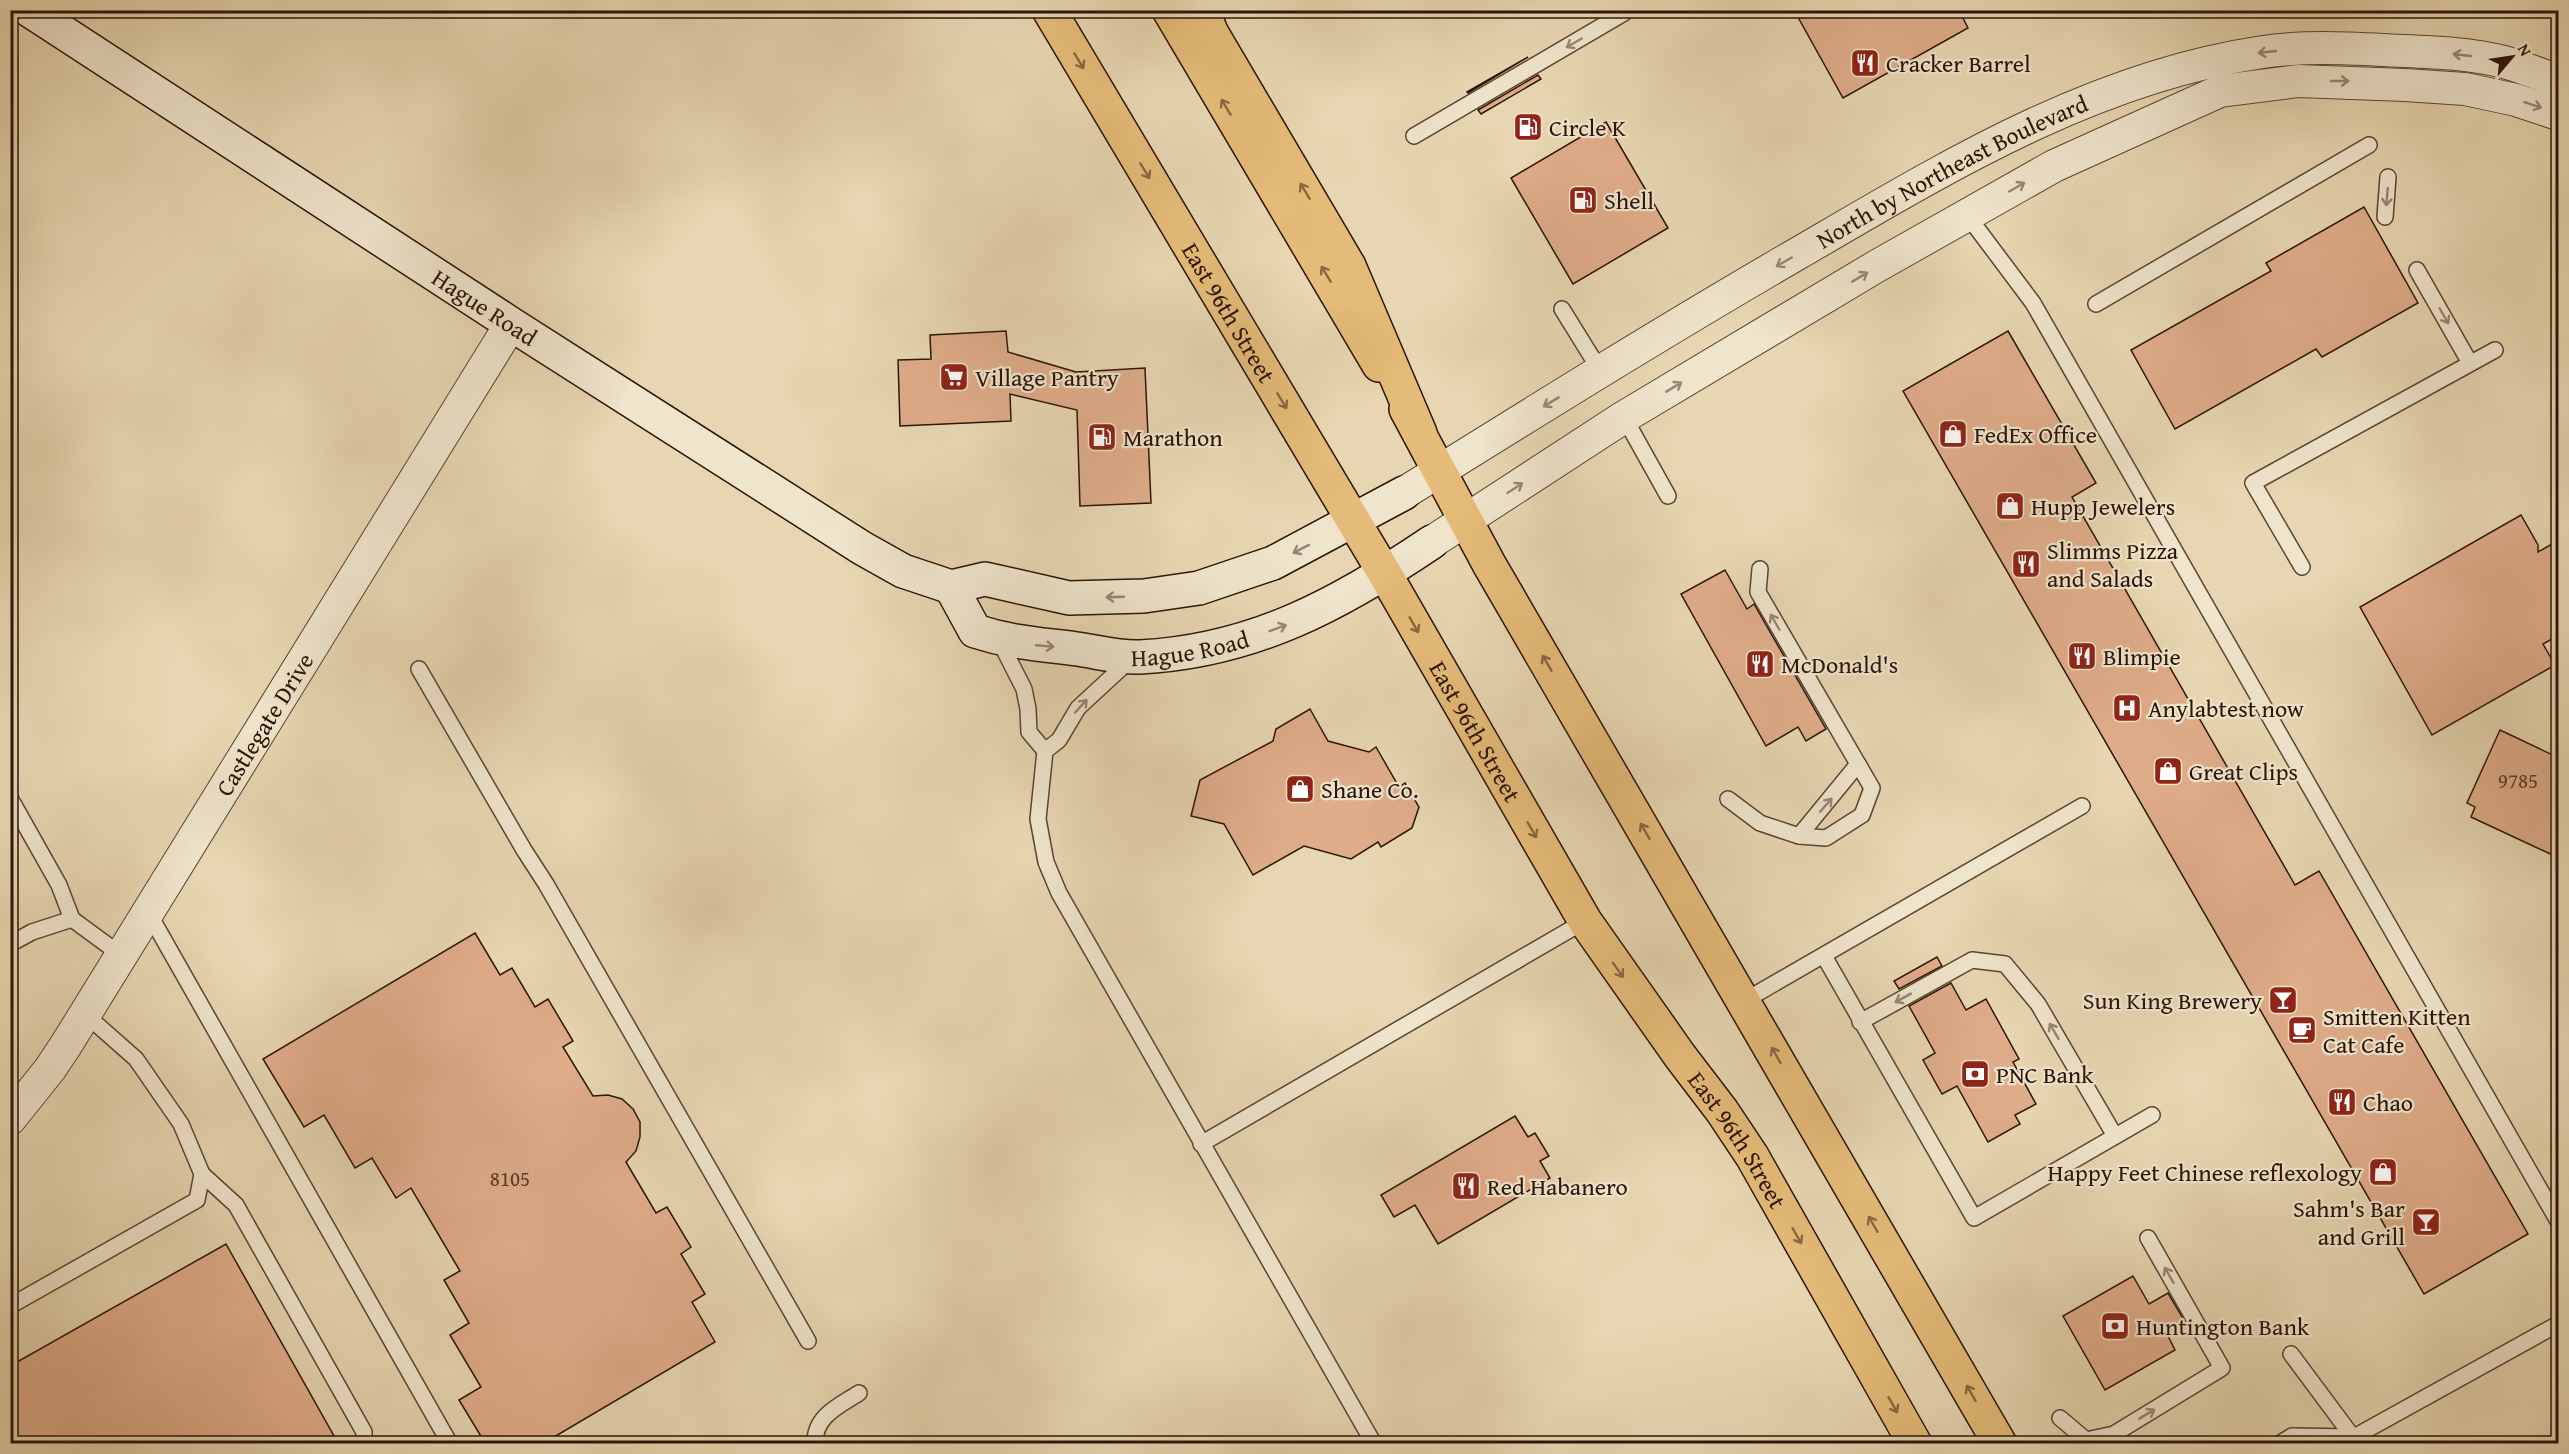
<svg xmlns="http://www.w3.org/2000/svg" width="2569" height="1454" font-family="'Gentium Book Plus',serif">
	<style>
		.building { fill: #dfac8a; stroke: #2b1408; stroke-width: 1.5 }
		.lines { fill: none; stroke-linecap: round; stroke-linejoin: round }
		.lane-casing { stroke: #5a4432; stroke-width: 18 }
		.street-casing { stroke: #5a4432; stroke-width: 34 }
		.secondary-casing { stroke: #2b1408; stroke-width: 36 }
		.primary-casing { stroke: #2b1408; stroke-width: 36 }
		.highway-casing { stroke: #2b1408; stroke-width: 36 }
		.lane { stroke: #efe4cc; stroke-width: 15 }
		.street { stroke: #efe4cc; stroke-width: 32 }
		.secondary { stroke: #efe4cc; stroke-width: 33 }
		.primary { stroke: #e4bb78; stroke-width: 33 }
		.highway { stroke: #e4bb78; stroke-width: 33 }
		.oneway { stroke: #978674 }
		.oneway2 { stroke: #886840 }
		.labels { text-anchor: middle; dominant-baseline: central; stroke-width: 4.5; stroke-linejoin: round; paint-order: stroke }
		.number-label { font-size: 21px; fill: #583a28 }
		.poi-label { font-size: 24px; fill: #2b1408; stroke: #efe4cc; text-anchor: start }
		.street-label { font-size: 24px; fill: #2b1408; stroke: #efe4cc }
	</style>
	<rect width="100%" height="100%" fill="#e7d6b1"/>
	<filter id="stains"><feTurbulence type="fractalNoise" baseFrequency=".00333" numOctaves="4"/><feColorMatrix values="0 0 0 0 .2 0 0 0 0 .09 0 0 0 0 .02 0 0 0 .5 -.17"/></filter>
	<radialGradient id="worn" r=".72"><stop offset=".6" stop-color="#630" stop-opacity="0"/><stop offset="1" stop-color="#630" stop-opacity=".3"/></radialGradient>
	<g class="building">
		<polygon points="1794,10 1959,10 1968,28 1843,98"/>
		<polygon points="1528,57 1468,93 1467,92"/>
		<polygon points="1538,75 1541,79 1481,114 1478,110"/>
		<polygon points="1606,122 1668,228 1573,284 1511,178"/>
		<polygon points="2364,207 2418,303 2322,357 2316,349 2175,429 2131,350 2271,271 2266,263"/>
		<polygon points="1006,331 1008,352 1076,372 1145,368 1151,503 1080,506 1077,410 1010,394 1011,421 900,426 898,360 931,359 930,335"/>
		<polygon points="2008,331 2096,483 2072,497 2295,885 2319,871 2528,1234 2424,1294 1903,391"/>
		<polygon points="2521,515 2538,545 2538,552 2559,540 2559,635 2543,644 2555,665 2432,735 2360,607"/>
		<polygon points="1725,570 1747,609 1754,604 1826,729 1806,741 1798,727 1766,746 1681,594"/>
		<polygon points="1310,709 1328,741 1369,752 1376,747 1399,787 1405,783 1419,807 1412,828 1381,847 1378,842 1351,859 1304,846 1253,875 1224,824 1191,816 1200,780 1273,741 1276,729"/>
		<polygon points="2500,730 2559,758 2559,858 2471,817 2475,807 2467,803"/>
		<polygon points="475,933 500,975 512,968 535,1007 548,999 573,1041 563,1047 593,1096 608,1095 622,1099 633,1109 640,1122 640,1137 636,1151 626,1162 656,1213 667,1207 691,1247 681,1254 705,1294 692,1302 715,1342 544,1443 485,1443 459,1400 481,1387 450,1335 469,1323 444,1280 460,1271 411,1188 396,1198 372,1158 355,1168 324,1115 304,1127 263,1059"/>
		<polygon points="1937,957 1942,966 1899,989 1894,981"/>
		<polygon points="1951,983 1966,1010 1986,999 2019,1059 2013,1062 2036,1104 2015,1115 2020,1124 1988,1142 1957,1086 1942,1094 1923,1060 1935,1053 1909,1006"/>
		<polygon points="1515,1116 1528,1137 1535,1133 1549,1156 1540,1161 1550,1178 1438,1244 1415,1205 1394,1217 1381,1195"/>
		<polygon points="226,1244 334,1436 320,1443 10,1443 10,1366"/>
		<polygon points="2133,1276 2149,1304 2168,1293 2187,1325 2168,1336 2175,1350 2105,1390 2063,1316"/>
	</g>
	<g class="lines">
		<g class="lane-casing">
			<g id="lane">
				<polyline points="1414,136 1624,13"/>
				<polyline points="1967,215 2033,303 2558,1221"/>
				<polyline points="2385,217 2388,177"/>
				<polyline points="2417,270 2470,363"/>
				<polyline points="2096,304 2369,145"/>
				<polyline points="1562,309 1601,372"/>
				<polyline points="1624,417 1668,496"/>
				<polyline points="2302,567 2253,483 2495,350"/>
				<polyline points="998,638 1024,689 1028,709 1029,732 1045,751"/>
				<polyline points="1131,659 1078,708 1059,740 1045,751 1038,819 1046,862 1059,893 1374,1444"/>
				<polyline points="419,669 524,850 546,884 808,1341"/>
				<polyline points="10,798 59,885 72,919 121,955"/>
				<polyline points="1728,799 1760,823 1799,836 1858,764 1758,592 1760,569"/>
				<polyline points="1799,836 1826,838 1862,815 1872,788 1858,764"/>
				<polyline points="148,912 450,1444"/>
				<polyline points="10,944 32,932 72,919"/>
				<polyline points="1824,956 1974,1218 2152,1115"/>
				<polyline points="1744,1001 2082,806"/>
				<polyline points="1860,1022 1972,960 2005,964 2038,1004 2115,1136"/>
				<polyline points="1201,1144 1585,921"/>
				<polyline points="202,1174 236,1205 364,1432 364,1444"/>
				<polyline points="10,1306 197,1200 202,1174 181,1124 136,1059 85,1014"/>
				<polyline points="2291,1354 2358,1444"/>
				<polyline points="2060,1418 2086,1440 2114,1434 2222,1368 2148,1238"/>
				<path d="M815,1444C814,1416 839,1406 859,1393"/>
				<polyline points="2279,1444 2292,1436 2354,1437"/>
				<polyline points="2349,1444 2354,1437 2558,1324"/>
			</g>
		</g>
		<g class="street-casing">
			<g id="street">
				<path id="s1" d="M1404,493C1534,412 1664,331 1797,254C1943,169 2092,77 2263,52C2302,46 2344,48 2384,50C2424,52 2465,52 2504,62C2523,67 2541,75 2558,81"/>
				<polyline points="1432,542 1624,417 1877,266 2054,166 2220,91 2298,81 2405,85 2465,89 2516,100 2558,114"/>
				<path id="s2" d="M10,1119L50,1069L66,1045L511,324"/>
			</g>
		</g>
		<g class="secondary-casing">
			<g id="secondary">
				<path id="s3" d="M29,10L511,324L862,548L903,571L951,587L985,579L1069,598L1144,596L1199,588L1273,563L1404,493"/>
				<path id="s4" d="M951,587L975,631C1012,643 1039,644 1077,649C1098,652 1119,658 1140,657C1254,651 1340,604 1432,542"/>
			</g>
		</g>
		<g class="primary-casing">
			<g id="primary">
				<path id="s5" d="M1049,10L1385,574L1585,921L1680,1056L1722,1111L1752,1156L1915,1444"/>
				<polyline points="1169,10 1379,365"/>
				<polyline points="1406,409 1489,564 2000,1444"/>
			</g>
		</g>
		<g class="highway-casing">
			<polyline id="highway" points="1203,10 1211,32 1349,266 1420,433"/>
		</g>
		<use href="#lane" class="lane"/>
		<use href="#street" class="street"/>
		<use href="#secondary" class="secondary"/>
		<use href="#primary" class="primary"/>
		<use href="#highway" class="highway"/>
	</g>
	<defs><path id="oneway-shaft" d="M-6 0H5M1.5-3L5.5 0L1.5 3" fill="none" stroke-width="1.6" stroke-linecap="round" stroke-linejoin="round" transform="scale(1.5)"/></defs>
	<g class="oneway">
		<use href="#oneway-shaft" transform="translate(1574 43) rotate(150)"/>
		<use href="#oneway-shaft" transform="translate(2267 52) rotate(174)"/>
		<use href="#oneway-shaft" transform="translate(2462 55) rotate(-174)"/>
		<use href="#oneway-shaft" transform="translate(2340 81)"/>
		<use href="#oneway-shaft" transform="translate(2533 105) rotate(18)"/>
		<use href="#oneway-shaft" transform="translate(2017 187) rotate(-30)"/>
		<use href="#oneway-shaft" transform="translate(2387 197) rotate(95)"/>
		<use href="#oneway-shaft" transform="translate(1784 262) rotate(150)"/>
		<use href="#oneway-shaft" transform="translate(1860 277) rotate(-31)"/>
		<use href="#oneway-shaft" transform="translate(2444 316) rotate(60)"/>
		<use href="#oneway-shaft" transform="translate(1674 387) rotate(-31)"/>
		<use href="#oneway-shaft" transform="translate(1551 402) rotate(149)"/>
		<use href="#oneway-shaft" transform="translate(1515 488) rotate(-33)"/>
		<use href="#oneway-shaft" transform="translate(1301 549) rotate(153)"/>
		<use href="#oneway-shaft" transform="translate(1115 597) rotate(178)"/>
		<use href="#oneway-shaft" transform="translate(1775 622) rotate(-120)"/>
		<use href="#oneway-shaft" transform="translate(1278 628) rotate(-21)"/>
		<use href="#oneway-shaft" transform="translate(1045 646) rotate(5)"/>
		<use href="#oneway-shaft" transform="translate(1081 706) rotate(-48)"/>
		<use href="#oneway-shaft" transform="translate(1826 805) rotate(-49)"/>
		<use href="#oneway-shaft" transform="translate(1903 998) rotate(151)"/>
		<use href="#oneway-shaft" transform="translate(2054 1031) rotate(-120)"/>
		<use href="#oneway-shaft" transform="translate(2169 1275) rotate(-120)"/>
		<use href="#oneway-shaft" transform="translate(2147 1414) rotate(-31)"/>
	</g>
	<g class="oneway2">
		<use href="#oneway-shaft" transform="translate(1079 61) rotate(59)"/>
		<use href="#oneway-shaft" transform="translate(1226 107) rotate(-121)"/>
		<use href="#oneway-shaft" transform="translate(1145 171) rotate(59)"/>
		<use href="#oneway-shaft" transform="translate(1305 191) rotate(-121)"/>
		<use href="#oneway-shaft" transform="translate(1326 274) rotate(-121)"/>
		<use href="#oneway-shaft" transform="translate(1282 401) rotate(59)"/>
		<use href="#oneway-shaft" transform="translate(1414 625) rotate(60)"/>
		<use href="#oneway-shaft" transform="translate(1547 663) rotate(-120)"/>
		<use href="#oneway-shaft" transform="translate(1532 830) rotate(60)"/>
		<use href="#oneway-shaft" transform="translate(1645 831) rotate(-120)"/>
		<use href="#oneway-shaft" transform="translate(1618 970) rotate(55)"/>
		<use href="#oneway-shaft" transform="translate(1776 1055) rotate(-120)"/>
		<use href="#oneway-shaft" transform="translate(1873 1224) rotate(-120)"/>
		<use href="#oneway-shaft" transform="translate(1797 1236) rotate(60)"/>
		<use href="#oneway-shaft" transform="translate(1971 1393) rotate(-120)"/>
		<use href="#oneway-shaft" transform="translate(1893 1405) rotate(60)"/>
	</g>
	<defs>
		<g id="restaurant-square" transform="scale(1.5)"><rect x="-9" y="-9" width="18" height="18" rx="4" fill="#8f2418" stroke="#efe4cc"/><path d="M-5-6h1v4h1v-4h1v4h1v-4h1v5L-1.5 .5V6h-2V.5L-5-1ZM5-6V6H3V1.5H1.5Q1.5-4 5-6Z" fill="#fff"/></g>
		<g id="fuel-square" transform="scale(1.5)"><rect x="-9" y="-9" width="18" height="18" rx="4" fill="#8f2418" stroke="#efe4cc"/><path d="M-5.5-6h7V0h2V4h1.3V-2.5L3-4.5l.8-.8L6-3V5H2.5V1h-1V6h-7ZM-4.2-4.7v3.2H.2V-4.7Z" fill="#fff"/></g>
		<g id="supermarket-square" transform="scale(1.5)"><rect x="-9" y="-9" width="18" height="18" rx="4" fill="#8f2418" stroke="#efe4cc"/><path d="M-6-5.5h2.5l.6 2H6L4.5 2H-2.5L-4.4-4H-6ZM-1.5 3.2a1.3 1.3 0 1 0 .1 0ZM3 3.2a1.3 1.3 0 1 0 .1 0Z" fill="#fff"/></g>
		<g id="shop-square" transform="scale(1.5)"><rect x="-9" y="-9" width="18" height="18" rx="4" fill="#8f2418" stroke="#efe4cc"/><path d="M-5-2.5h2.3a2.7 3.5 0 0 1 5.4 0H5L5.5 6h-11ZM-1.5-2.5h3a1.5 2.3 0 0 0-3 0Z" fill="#fff"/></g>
		<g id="hospital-square" transform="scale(1.5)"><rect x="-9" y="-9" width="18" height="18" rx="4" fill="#8f2418" stroke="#efe4cc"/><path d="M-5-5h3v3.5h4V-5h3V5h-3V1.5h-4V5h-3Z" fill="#fff"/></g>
		<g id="bar-square" transform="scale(1.5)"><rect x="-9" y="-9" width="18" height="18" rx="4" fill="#8f2418" stroke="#efe4cc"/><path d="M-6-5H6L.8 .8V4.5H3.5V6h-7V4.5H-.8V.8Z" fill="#fff"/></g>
		<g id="cafe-square" transform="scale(1.5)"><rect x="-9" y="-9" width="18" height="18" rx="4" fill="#8f2418" stroke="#efe4cc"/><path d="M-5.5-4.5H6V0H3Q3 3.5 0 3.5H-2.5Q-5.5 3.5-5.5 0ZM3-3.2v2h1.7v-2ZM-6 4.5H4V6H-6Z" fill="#fff"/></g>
		<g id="bank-square" transform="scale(1.5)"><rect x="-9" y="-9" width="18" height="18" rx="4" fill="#8f2418" stroke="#efe4cc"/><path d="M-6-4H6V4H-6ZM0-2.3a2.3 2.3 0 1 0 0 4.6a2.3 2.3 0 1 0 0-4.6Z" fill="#fff"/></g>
	</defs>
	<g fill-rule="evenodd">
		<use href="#restaurant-square" x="1865" y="63"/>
		<use href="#fuel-square" x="1528" y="127"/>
		<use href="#fuel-square" x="1583" y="200"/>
		<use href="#supermarket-square" x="954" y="377"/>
		<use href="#shop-square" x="1953" y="434"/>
		<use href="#fuel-square" x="1102" y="437"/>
		<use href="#shop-square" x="2010" y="506"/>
		<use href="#restaurant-square" x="2026" y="564"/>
		<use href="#restaurant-square" x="2082" y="656"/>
		<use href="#restaurant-square" x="1760" y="664"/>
		<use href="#hospital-square" x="2127" y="708"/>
		<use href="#shop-square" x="2168" y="771"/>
		<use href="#shop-square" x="1300" y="789"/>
		<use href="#bar-square" x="2283" y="1000"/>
		<use href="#cafe-square" x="2302" y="1030"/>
		<use href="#bank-square" x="1975" y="1074"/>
		<use href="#restaurant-square" x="2342" y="1102"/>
		<use href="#shop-square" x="2383" y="1172"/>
		<use href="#restaurant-square" x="1466" y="1186"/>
		<use href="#bar-square" x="2426" y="1222"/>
		<use href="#bank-square" x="2115" y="1326"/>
	</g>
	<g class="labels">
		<g class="number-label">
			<text x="2518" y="780">9785</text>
			<text x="510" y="1178">8105</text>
		</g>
		<g class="poi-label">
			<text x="1886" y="63">Cracker Barrel</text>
			<text x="1549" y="127">Circle K</text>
			<text x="1604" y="200">Shell</text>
			<text x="975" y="377">Village Pantry</text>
			<text x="1974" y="434">FedEx Office</text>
			<text x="1123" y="437">Marathon</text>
			<text x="2031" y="506">Hupp Jewelers</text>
			<text x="2047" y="550">Slimms Pizza<tspan x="2047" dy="28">and Salads</tspan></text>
			<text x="2103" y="656">Blimpie</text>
			<text x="1781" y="664">McDonald's</text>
			<text x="2148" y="708">Anylabtest now</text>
			<text x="2189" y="771">Great Clips</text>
			<text x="1321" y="789">Shane Co.</text>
			<text x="2262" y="1000" text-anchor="end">Sun King Brewery</text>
			<text x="2323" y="1016">Smitten Kitten<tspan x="2323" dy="28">Cat Cafe</tspan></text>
			<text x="1996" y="1074">PNC Bank</text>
			<text x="2363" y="1102">Chao</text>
			<text x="2362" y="1172" text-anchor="end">Happy Feet Chinese reflexology</text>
			<text x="1487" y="1186">Red Habanero</text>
			<text x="2405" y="1208" text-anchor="end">Sahm's Bar<tspan x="2405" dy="28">and Grill</tspan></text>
			<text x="2136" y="1326">Huntington Bank</text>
		</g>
		<g class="street-label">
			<text stroke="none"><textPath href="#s1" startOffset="636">North by Northeast Boulevard</textPath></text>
			<text stroke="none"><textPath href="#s3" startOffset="544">Hague Road</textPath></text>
			<text stroke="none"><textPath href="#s5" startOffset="352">East 96th Street</textPath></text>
			<text stroke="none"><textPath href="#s4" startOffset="268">Hague Road</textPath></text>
			<text stroke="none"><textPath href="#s2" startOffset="470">Castlegate Drive</textPath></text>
			<text stroke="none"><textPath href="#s5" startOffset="838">East 96th Street</textPath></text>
			<text stroke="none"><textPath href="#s5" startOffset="1324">East 96th Street</textPath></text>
		</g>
	</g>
	<rect width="2569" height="1454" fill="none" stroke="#e7d6b1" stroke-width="36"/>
	<rect x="12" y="12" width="2545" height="1430" fill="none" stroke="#2b1408" stroke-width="3"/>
	<rect x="18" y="18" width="2533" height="1418" fill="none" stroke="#2b1408" stroke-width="1.5"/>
	<g transform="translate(2512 57) rotate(61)" stroke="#efe4cc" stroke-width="4.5" paint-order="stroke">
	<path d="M0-4.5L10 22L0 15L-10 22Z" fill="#2b1408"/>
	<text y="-9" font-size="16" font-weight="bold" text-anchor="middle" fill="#2b1408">N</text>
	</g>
	<rect width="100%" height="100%" filter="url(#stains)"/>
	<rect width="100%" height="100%" fill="url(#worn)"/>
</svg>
